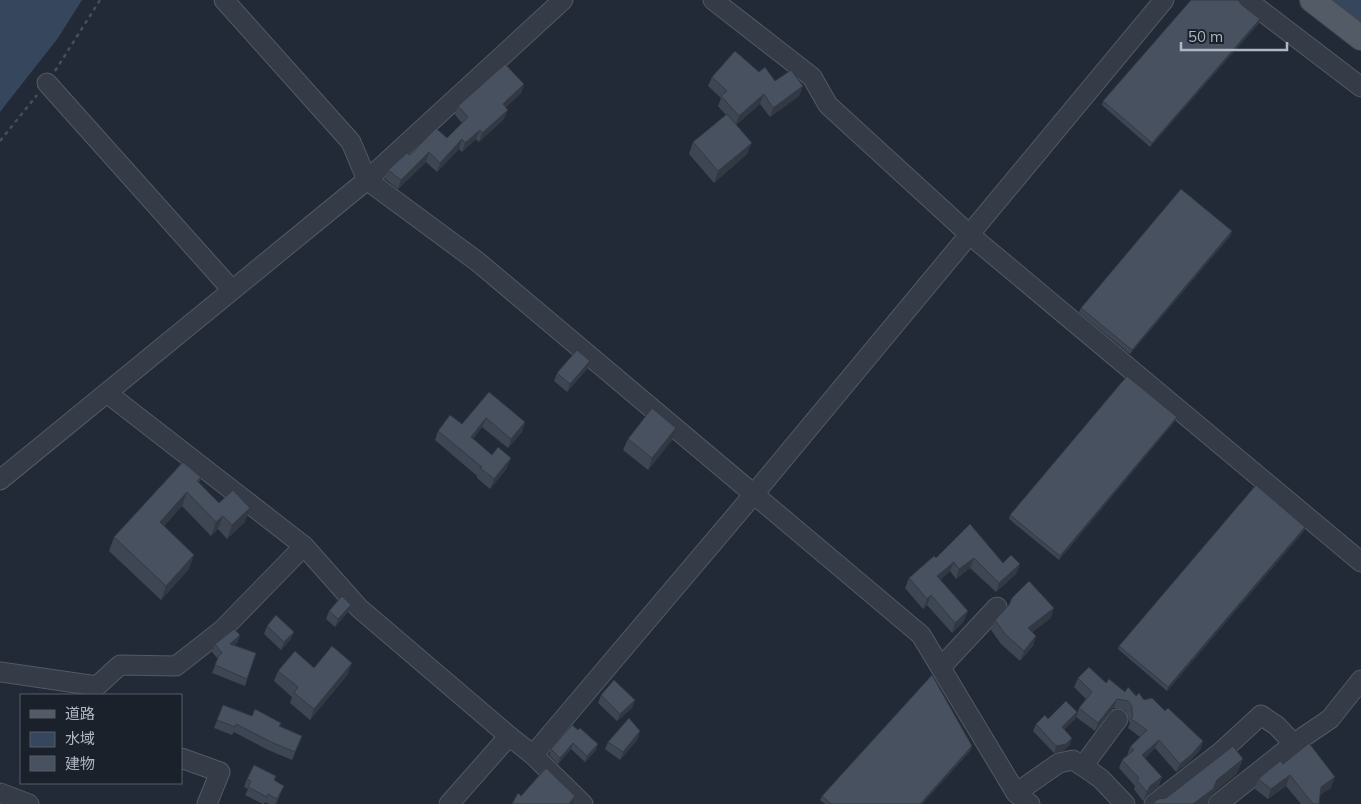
<svg xmlns="http://www.w3.org/2000/svg" width="1361" height="804" font-family="Mulish,'Noto Sans JP',sans-serif">
	<style>
		.water { fill: #36465d }
		.lines { fill: none; stroke-linecap: round; stroke-linejoin: round }
		.minor-casing { stroke: #525a64; stroke-width: 21 }
		.major-casing { stroke: #3e4550; stroke-width: 26 }
		.path { stroke: #415255; stroke-width: 2.5; stroke-dasharray: 4 4; stroke-linecap: butt }
		.minor { stroke: #353c47; stroke-width: 19 }
		.major { stroke: #535b67; stroke-width: 24 }
		.wall { fill: #3e4653 }
		.shaded-wall { fill: #323943 }
		.building { fill: #485160; stroke: #323943 }
	</style>
	<rect width="100%" height="100%" fill="#212a36"/>
	<g class="water">
		<polygon points="0,0 82,0 58,38 0,112"/>
		<polygon points="1327,0 1361,0 1361,26"/>
	</g>
	<g class="lines">
		<g class="minor-casing">
			<g id="minor">
				<polyline points="224,0 351,142 367,180 478,262 921,635 1016,793 1030,804"/>
				<polyline points="713,0 812,77 828,105 970,235 1361,562"/>
				<polyline points="1247,0 1361,87"/>
				<polyline points="47,83 232,290"/>
				<polyline points="107,393 304,546 359,608 509,736 533,755 583,804"/>
				<polyline points="0,480 367,180 563,0"/>
				<polyline points="941,667 997,607"/>
				<polyline points="0,672 97,686 120,665 176,666 222,630 304,546"/>
				<polyline points="1118,719 1086,762 1090,771 1101,779 1125,804"/>
				<polyline points="533,755 754,494 1164,0"/>
				<polyline points="181,758 220,772 207,804"/>
				<polyline points="0,793 29,804"/>
				<polyline points="1016,793 1059,763 1073,760 1090,771"/>
				<polyline points="449,804 509,736"/>
				<polyline points="1154,804 1222,751 1261,715 1277,726 1294,744"/>
				<polyline points="1218,804 1296,742 1330,719 1361,680"/>
			</g>
		</g>
		<g class="major-casing">
			<polyline id="major" points="1312,0 1361,38"/>
		</g>
		<g class="path">
			<polyline points="55,71 100,0"/>
			<polyline points="0,141 37,95"/>
		</g>
		<use href="#minor" class="minor"/>
		<use href="#major" class="major"/>
	</g>
	<g class="wall">
		<polygon points="1242,5 1259,23 1150,147 1102,105 1103,101"/>
		<polygon points="759,72 775,81 803,86 799,96 770,117 760,104 736,125 747,154 714,183 689,154 693,142 726,115 718,106 721,98 708,86 712,77"/>
		<polygon points="524,84 521,93 506,107 504,119 479,142 476,139 462,152 459,149 437,172 426,162 398,189 385,179 388,170 410,155 447,138 462,123 455,115 458,106"/>
		<polygon points="1231,235 1130,354 1079,312 1081,308"/>
		<polygon points="590,361 587,369 567,392 554,381 557,373"/>
		<polygon points="489,392 525,422 522,432 508,448 482,427 473,439 507,468 490,489 477,478 477,476 435,440 438,431 462,424"/>
		<polygon points="1175,421 1059,560 1009,519 1010,515"/>
		<polygon points="676,428 672,440 648,470 623,450 628,439"/>
		<polygon points="201,477 199,482 219,503 245,522 227,539 218,529 211,536 182,506 164,526 189,569 161,600 109,551 114,537"/>
		<polygon points="970,524 1003,563 1020,564 1016,574 996,592 970,568 956,579 950,571 940,580 964,621 952,633 927,605 923,609 905,588 909,578 936,558"/>
		<polygon points="1305,527 1304,531 1167,691 1118,649 1119,646"/>
		<polygon points="351,605 348,612 335,627 326,619 329,611"/>
		<polygon points="1051,618 1032,632 1036,636 1033,646 1020,661 1001,644 991,630 995,620"/>
		<polygon points="267,626 291,639 281,650 264,634"/>
		<polygon points="240,635 237,643 234,645 256,653 245,686 212,673 218,659 212,652 215,644"/>
		<polygon points="314,668 348,674 310,720 290,703 292,697 274,681 278,671"/>
		<polygon points="1078,678 1106,683 1125,692 1144,700 1165,711 1203,741 1200,750 1189,762 1176,772 1155,748 1145,758 1159,786 1147,795 1143,801 1134,789 1135,786 1119,768 1122,760 1127,756 1130,747 1140,737 1128,728 1130,723 1129,722 1128,715 1125,710 1114,708 1095,731 1076,717 1079,708 1086,699 1074,687"/>
		<polygon points="601,695 635,700 632,708 617,721 598,703"/>
		<polygon points="223,705 252,716 281,723 280,726 302,736 292,760 268,750 234,732 232,735 214,728"/>
		<polygon points="1077,712 1075,719 1064,729 1070,745 1063,751 1054,753 1033,731 1036,724 1048,719"/>
		<polygon points="572,725 596,750 585,762 571,749 558,764 549,755 551,749"/>
		<polygon points="638,739 620,760 605,749 608,742"/>
		<polygon points="971,750 922,804 825,804 820,800 822,796"/>
		<polygon points="1283,764 1331,788 1320,795 1319,804 1301,804 1286,786 1268,799 1255,789 1258,779"/>
		<polygon points="276,776 274,781 281,793 276,804 269,804 265,802 264,804 263,804 245,795 248,789 244,787 247,779"/>
	</g>
	<g class="shaded-wall">
		<polygon points="1260,19 1259,23 1150,147 1152,143"/>
		<polygon points="524,84 521,93 500,113 503,104"/>
		<polygon points="803,86 799,96 770,117 773,108"/>
		<polygon points="764,94 760,104 735,126 739,116"/>
		<polygon points="508,110 504,119 479,142 482,133"/>
		<polygon points="480,130 476,139 462,152 465,143"/>
		<polygon points="462,139 459,149 437,172 440,163"/>
		<polygon points="752,143 747,154 714,183 718,171"/>
		<polygon points="429,152 426,162 398,189 401,180"/>
		<polygon points="1232,231 1231,235 1130,354 1132,350"/>
		<polygon points="590,361 587,369 567,392 570,384"/>
		<polygon points="1177,417 1175,421 1059,560 1060,556"/>
		<polygon points="486,418 482,427 467,446 471,437"/>
		<polygon points="525,422 522,432 508,448 511,439"/>
		<polygon points="676,428 672,440 648,470 652,458"/>
		<polygon points="511,458 507,468 490,489 494,479"/>
		<polygon points="187,492 182,506 154,536 160,522"/>
		<polygon points="250,508 245,522 227,539 232,525"/>
		<polygon points="223,516 218,529 211,536 216,522"/>
		<polygon points="1305,527 1304,531 1167,691 1168,687"/>
		<polygon points="194,555 189,569 161,600 166,586"/>
		<polygon points="974,558 970,568 956,579 959,569"/>
		<polygon points="954,562 950,571 933,586 937,576"/>
		<polygon points="1020,564 1016,574 996,592 999,583"/>
		<polygon points="931,595 927,605 923,609 927,599"/>
		<polygon points="351,605 348,612 335,627 338,619"/>
		<polygon points="1054,608 1051,618 1025,638 1028,628"/>
		<polygon points="968,611 964,621 952,633 955,623"/>
		<polygon points="294,632 291,639 281,650 284,642"/>
		<polygon points="240,635 237,643 227,651 230,644"/>
		<polygon points="1036,636 1033,646 1020,661 1024,651"/>
		<polygon points="352,663 348,674 310,720 314,709"/>
		<polygon points="1117,699 1114,708 1095,731 1098,723"/>
		<polygon points="635,700 632,708 617,721 620,714"/>
		<polygon points="1077,712 1075,719 1060,734 1062,727"/>
		<polygon points="640,731 638,739 620,760 623,752"/>
		<polygon points="1072,738 1070,745 1063,751 1054,753 1056,746"/>
		<polygon points="1159,740 1155,748 1139,764 1142,755"/>
		<polygon points="1203,741 1200,750 1189,762 1176,772 1180,764"/>
		<polygon points="573,743 571,749 558,764 560,758"/>
		<polygon points="598,744 596,750 585,762 587,756"/>
		<polygon points="972,746 971,750 922,804 920,804"/>
		<polygon points="1243,759 1237,774 1211,795 1207,804 1193,804 1217,780"/>
		<polygon points="1290,775 1286,786 1268,799 1271,789"/>
		<polygon points="1162,777 1159,786 1147,795 1143,801 1147,792 1150,786"/>
		<polygon points="1335,777 1331,788 1317,797 1321,787"/>
		<polygon points="284,786 281,793 275,804 277,799"/>
		<polygon points="575,796 573,804 569,804"/>
	</g>
	<g class="building">
		<polygon points="1191,0 1238,0 1242,5 1260,19 1152,143 1103,101"/>
		<polygon points="735,51 759,72 765,67 775,81 791,70 803,86 773,108 764,94 739,116 721,96 727,91 712,77"/>
		<polygon points="505,64 524,84 503,104 508,110 482,133 480,130 465,143 462,139 440,163 429,152 401,180 388,170 407,153 410,155 436,128 447,138 468,117 458,106"/>
		<polygon points="727,114 752,143 718,171 693,142"/>
		<polygon points="1181,189 1232,231 1132,350 1081,308"/>
		<polygon points="577,350 590,361 570,384 557,373"/>
		<polygon points="1127,376 1177,417 1060,556 1010,515"/>
		<polygon points="489,392 525,422 511,439 486,418 471,437 492,455 498,447 511,458 494,479 480,468 482,467 438,431 450,415 462,424"/>
		<polygon points="652,408 676,428 652,458 628,439"/>
		<polygon points="183,462 201,477 197,481 219,503 233,490 250,508 232,525 223,516 216,522 187,492 160,522 194,555 166,586 114,537"/>
		<polygon points="1256,485 1305,527 1168,687 1119,646"/>
		<polygon points="970,524 1003,563 1011,555 1020,564 999,583 974,558 959,569 954,562 937,576 968,611 955,623 931,595 927,599 909,578 934,556 936,558"/>
		<polygon points="1029,581 1054,608 1028,628 1036,636 1024,651 1005,634 995,620 1009,605 1012,598"/>
		<polygon points="342,596 351,605 338,619 329,611"/>
		<polygon points="276,615 294,632 284,642 267,626"/>
		<polygon points="234,629 240,635 230,644 256,653 247,679 215,665 219,655 222,653 215,644"/>
		<polygon points="332,646 352,663 314,709 294,693 298,687 278,671 295,651 314,668"/>
		<polygon points="1089,667 1106,683 1109,679 1125,692 1128,687 1136,696 1139,693 1144,700 1152,698 1165,711 1168,708 1203,741 1192,754 1180,764 1159,740 1142,755 1162,777 1150,786 1147,792 1137,780 1139,778 1122,760 1134,750 1130,747 1147,730 1131,719 1133,715 1132,713 1132,706 1128,701 1117,699 1098,723 1079,708 1092,692 1078,678"/>
		<polygon points="932,675 972,746 920,804 831,804 822,796"/>
		<polygon points="614,680 635,700 620,714 601,695"/>
		<polygon points="1066,701 1077,712 1062,727 1072,738 1066,744 1056,746 1036,724 1045,715 1048,719"/>
		<polygon points="223,705 252,716 255,709 281,723 279,726 302,736 295,752 271,742 236,724 235,727 217,720"/>
		<polygon points="629,718 640,731 623,752 608,742"/>
		<polygon points="572,725 578,730 580,728 598,744 587,756 573,743 560,758 551,749"/>
		<polygon points="1309,743 1335,777 1321,787 1319,804 1313,804 1290,775 1271,789 1258,779 1280,761 1283,764"/>
		<polygon points="1233,746 1243,759 1217,780 1213,789 1193,804 1152,804 1158,799 1166,798"/>
		<polygon points="254,765 276,776 274,780 284,786 277,799 268,794 267,797 248,787 251,781 247,779"/>
		<polygon points="546,768 575,796 569,804 512,804 518,793 521,796"/>
	</g>
	<rect x="20" y="694" width="162" height="90" fill="#1a212b" stroke="#565d68"/>
	<rect x="30" y="710" width="25" height="8" fill="#535b67" stroke="#565d68"/>
	<text x="65" y="719" font-size="15" fill="#afb7c3">道路</text>
	<rect x="30" y="732" width="25" height="15" fill="#36465d" stroke="#565d68"/>
	<text x="65" y="744" font-size="15" fill="#afb7c3">水域</text>
	<rect x="30" y="756" width="25" height="15" fill="#485160" stroke="#565d68"/>
	<text x="65" y="769" font-size="15" fill="#afb7c3">建物</text>
	<path d="M1181 42v8h106v-8" fill="none" stroke="#afb7c3" stroke-width="2.5"/>
	<text x="1188" y="42" font-size="15" fill="#afb7c3" stroke="#1a212b" stroke-width="4" paint-order="stroke">50 m</text>
</svg>
